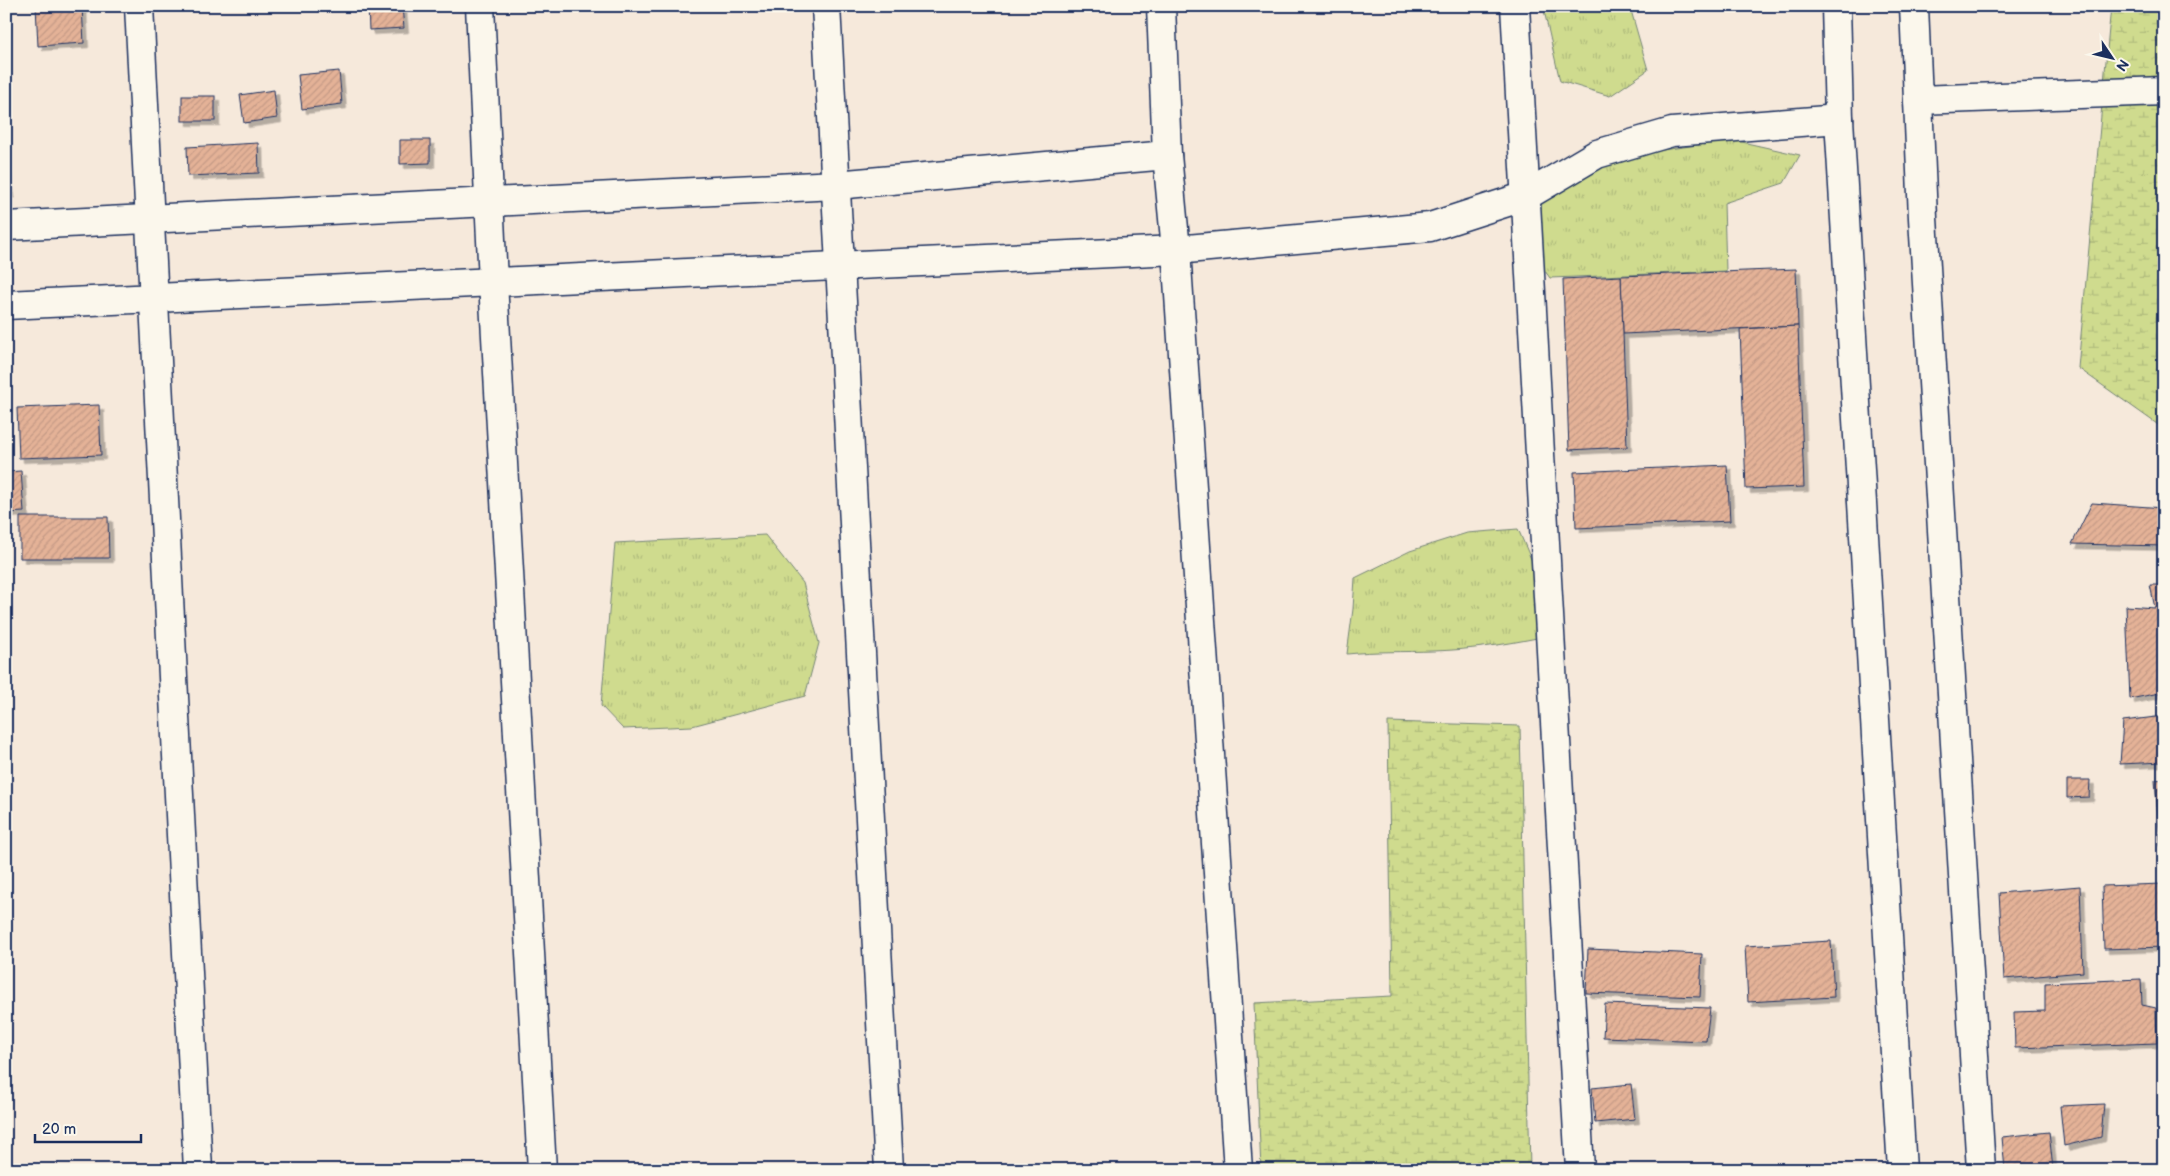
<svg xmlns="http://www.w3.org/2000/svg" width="2170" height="1176" font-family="'Balsamiq Sans',sans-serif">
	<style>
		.grass { fill: url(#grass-tufts); stroke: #758576 }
		.wetland { fill: url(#wetland-marsh); stroke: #758576 }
		.building { fill: url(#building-hatch); stroke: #1b2f5e; filter: url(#shadow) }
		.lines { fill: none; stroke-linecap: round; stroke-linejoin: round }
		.minor-casing { stroke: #1b2f5e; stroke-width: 31 }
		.tertiary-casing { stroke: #1b2f5e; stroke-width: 31 }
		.minor { stroke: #fbf7ec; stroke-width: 28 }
		.tertiary { stroke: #fbf7ec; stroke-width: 28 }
	</style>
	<defs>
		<pattern id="grass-tufts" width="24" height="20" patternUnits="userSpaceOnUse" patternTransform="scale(1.25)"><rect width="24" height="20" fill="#cfdb8e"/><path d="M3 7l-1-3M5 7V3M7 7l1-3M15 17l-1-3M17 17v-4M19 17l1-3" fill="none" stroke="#b1bc7d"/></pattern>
		<pattern id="wetland-marsh" width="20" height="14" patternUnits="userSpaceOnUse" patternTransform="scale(1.25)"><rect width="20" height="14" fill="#cfdb8e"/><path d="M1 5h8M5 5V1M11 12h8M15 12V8" fill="none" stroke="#b1bc7d"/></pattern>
		<pattern id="building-hatch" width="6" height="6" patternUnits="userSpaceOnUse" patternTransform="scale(1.25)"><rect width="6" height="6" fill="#e4b297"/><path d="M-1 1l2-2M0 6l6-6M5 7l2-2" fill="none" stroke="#c39985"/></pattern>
		<filter id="shadow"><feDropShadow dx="4.5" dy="4.5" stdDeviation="0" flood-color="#0004"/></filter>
	</defs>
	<rect width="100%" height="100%" fill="#f6e9db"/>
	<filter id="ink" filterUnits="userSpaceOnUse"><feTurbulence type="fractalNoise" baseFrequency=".02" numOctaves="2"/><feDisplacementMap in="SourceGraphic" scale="10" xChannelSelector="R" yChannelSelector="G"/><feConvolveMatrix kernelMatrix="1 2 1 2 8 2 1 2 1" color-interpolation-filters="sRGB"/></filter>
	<g filter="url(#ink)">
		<g class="grass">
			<polygon points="1543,6 1632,6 1632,14 1648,70 1610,96 1560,81"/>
			<polygon points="1733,140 1800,155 1784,183 1724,203 1726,271 1550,278 1522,239 1541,189 1584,161"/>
			<path d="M1518,529L1537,573V638C1502,645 1468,650 1433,651C1404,652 1376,651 1347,654L1353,609L1355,578L1410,551L1467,533Z"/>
			<polygon points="765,535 803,583 819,643 805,696 692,726 623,729 601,706 615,543"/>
		</g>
		<g class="wetland">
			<polygon points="2111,6 2164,6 2164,429 2078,368"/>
			<polygon points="1388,722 1520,726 1530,1170 1261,1170 1254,1003 1392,996"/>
		</g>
		<g class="building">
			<polygon points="36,6 82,6 84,43 38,46"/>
			<polygon points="368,6 402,6 404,28 369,30"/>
			<polygon points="339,71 342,104 302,109 298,75"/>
			<polygon points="274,90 277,118 244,123 240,95"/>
			<rect x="182" y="96" width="33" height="25"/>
			<polygon points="400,140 430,140 430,163 400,164"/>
			<polygon points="258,143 259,173 188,176 187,147"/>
			<polygon points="6,164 10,193 6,194"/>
			<polygon points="1796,269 1798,326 1623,334 1621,276"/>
			<polygon points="1621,276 1627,447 1569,450 1563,279"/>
			<polygon points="1798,326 1804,487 1746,489 1740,329"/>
			<polygon points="99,405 101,455 19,458 17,408"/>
			<polygon points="1727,465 1730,521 1576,528 1574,472"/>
			<polygon points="21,471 24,512 6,513 6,472"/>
			<polygon points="2092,503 2164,508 2164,546 2072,544"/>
			<polygon points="20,517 108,517 109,558 20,558"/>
			<polygon points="2150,585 2164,585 2164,692 2130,699 2126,606 2155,608"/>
			<polygon points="2164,716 2164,762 2120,764 2123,721"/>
			<polygon points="2164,779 2164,855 2161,855 2155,780"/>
			<polygon points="2067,780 2090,780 2089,797 2067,798"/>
			<polygon points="2164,884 2164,947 2104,949 2102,886"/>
			<polygon points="2080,886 2083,972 2004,979 1999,893"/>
			<polygon points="1831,941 1834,997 1748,1002 1745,946"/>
			<polygon points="1588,949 1702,954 1700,997 1586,993"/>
			<polygon points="2141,979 2142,1005 2156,1008 2157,1043 2015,1048 2014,1012 2045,1011 2045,983"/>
			<polygon points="1605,1004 1710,1008 1706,1041 1603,1037"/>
			<polygon points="1631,1084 1635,1119 1595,1123 1592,1088"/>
			<polygon points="2104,1104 2101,1137 2064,1146 2060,1106"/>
			<polygon points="2049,1132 2053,1169 2005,1170 2002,1137"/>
		</g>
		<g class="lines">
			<g class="minor-casing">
				<g id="minor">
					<polyline points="139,6 198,1170"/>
					<polyline points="480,6 493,282 542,1170"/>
					<polyline points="826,6 889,1170"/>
					<polyline points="1161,6 1167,155 1176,250 1238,1170"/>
					<polyline points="1515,6 1580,1170"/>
					<polyline points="1918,100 2164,91"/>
					<polyline points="6,226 836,185 1167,155"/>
					<polyline points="6,305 1176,250 1430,227 1526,196 1597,154 1672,132 1839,119"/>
				</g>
			</g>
			<g class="tertiary-casing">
				<g id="tertiary">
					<polyline points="1836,6 1839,119 1902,1170"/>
					<polyline points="1914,6 1923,218 1981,1170"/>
				</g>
			</g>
			<use href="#minor" class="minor"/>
			<use href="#tertiary" class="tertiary"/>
		</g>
	</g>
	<rect width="2170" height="1176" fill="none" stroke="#fbf7ec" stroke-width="25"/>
	<rect x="12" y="12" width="2145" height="1151" fill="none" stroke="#1b2f5e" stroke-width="2" filter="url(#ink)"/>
	<g transform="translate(2112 58) rotate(125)" stroke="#fbf7ec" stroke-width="4" paint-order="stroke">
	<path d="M0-4L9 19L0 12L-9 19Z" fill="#1b2f5e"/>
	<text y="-8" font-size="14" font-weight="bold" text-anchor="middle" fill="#1b2f5e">N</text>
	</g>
	<path d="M35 1134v8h106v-8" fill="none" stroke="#1b2f5e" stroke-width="2.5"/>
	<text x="42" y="1134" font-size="15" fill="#1b2f5e" stroke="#fbf7ec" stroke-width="4" paint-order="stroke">20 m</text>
</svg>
